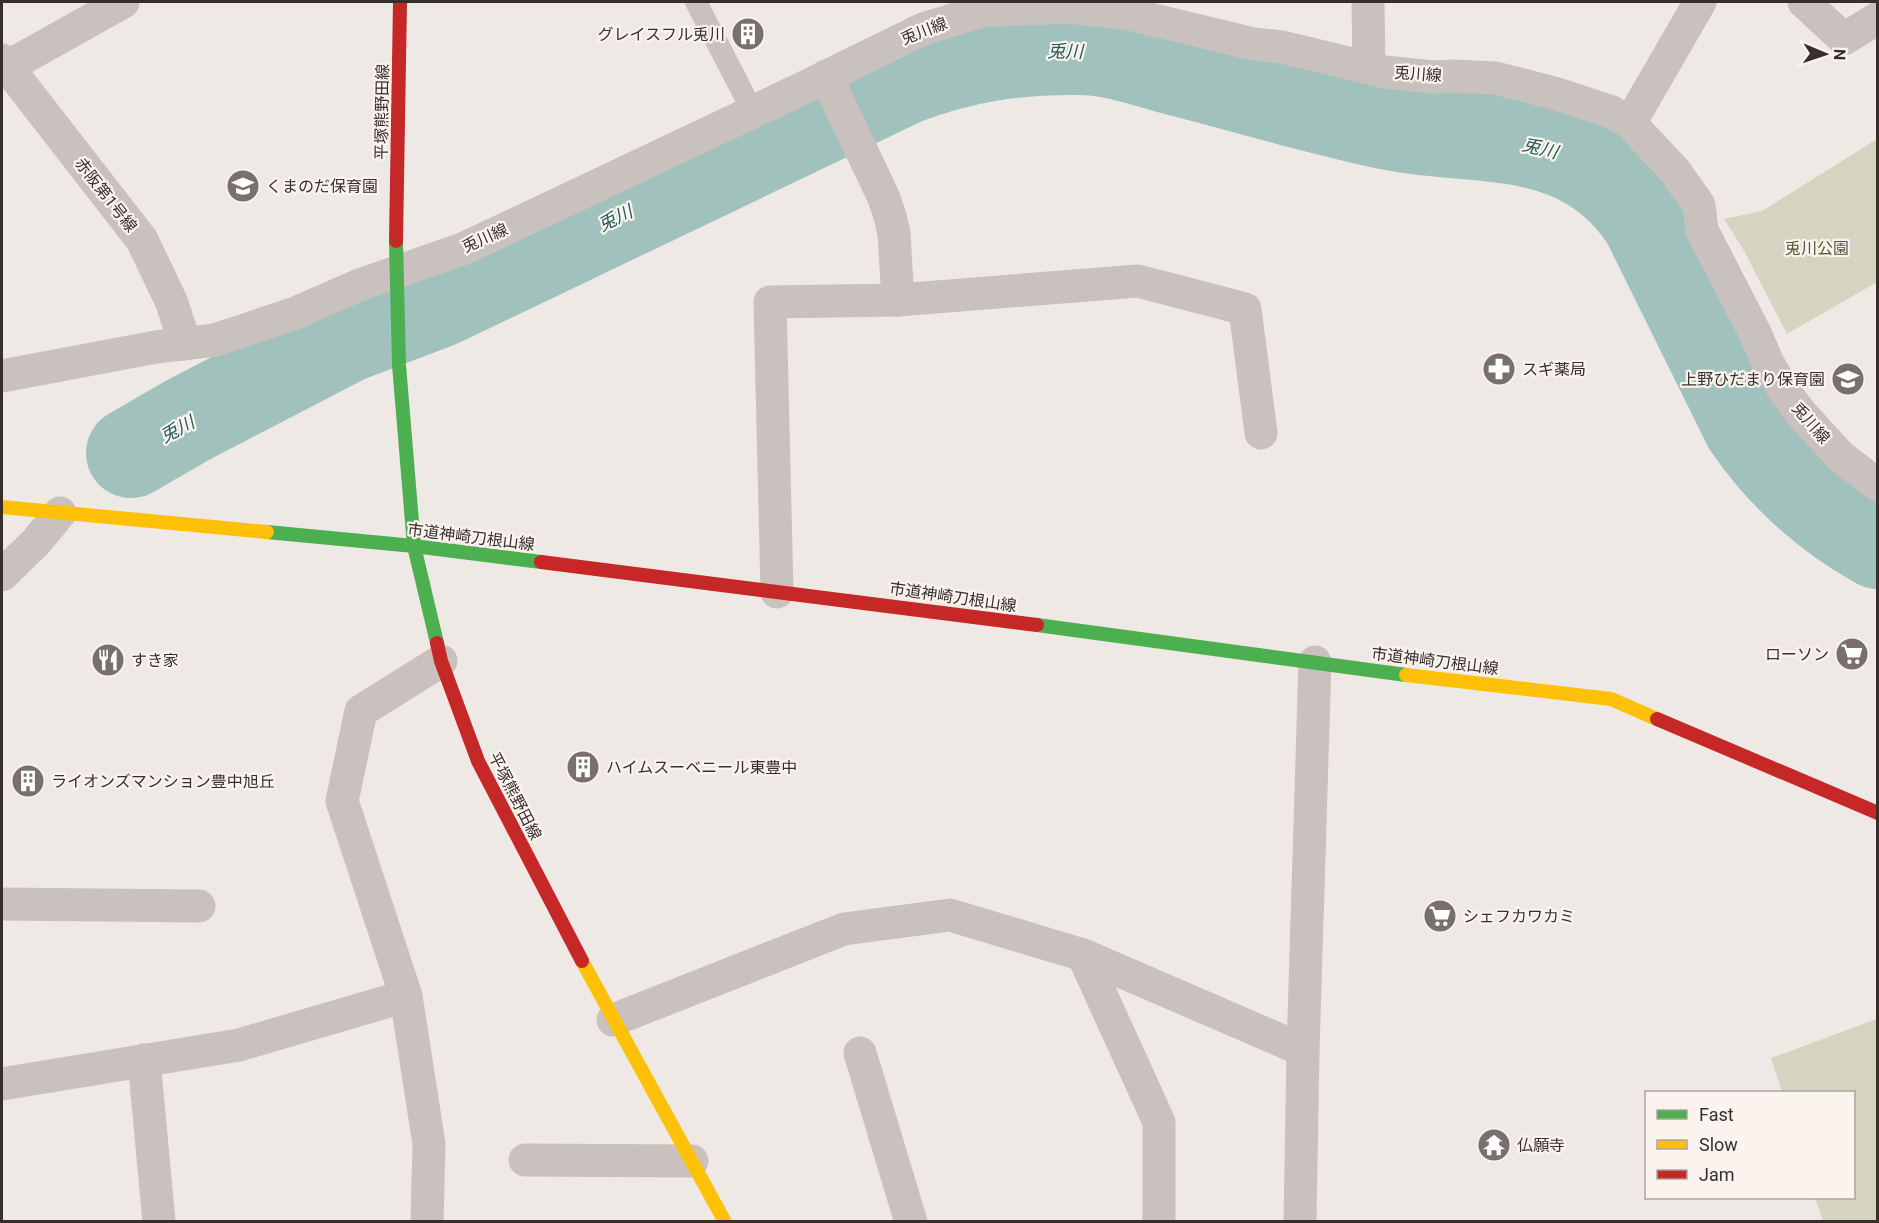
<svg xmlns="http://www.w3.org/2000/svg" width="1879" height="1223" font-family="Roboto,'Noto Sans JP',sans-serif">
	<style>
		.green { fill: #d4d4c0 }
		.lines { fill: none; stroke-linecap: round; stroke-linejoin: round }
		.river { stroke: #a1c1bc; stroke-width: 90 }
		.lane { stroke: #c9c1be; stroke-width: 22 }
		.street { stroke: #c9c1be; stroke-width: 33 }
		.fast { stroke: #4caf50; stroke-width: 14 }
		.slow { stroke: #ffc107; stroke-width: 14 }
		.jam { stroke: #c62828; stroke-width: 14 }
		.labels { text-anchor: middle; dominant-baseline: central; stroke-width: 4.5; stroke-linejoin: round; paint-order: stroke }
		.street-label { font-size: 16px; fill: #3a2e2b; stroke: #fbf3ee }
		.poi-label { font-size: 16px; fill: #3a2e2b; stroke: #fbf3ee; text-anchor: start }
		.park-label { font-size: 16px; fill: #50582f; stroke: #fbf3ee }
		.water-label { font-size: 18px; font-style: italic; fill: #215c56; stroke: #fbf3ee }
	</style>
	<rect width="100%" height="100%" fill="#efe9e5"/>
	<g class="green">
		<polygon points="1877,139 1877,282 1787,334 1743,249 1724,219 1762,211"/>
		<polygon points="1877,1019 1877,1221 1823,1221 1815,1198 1854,1198 1854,1092 1782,1092 1771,1058"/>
	</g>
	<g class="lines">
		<path class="river" d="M131,453L188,420L346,338L438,303L904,80C962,57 1018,49 1081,50C1113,50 1147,63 1178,71C1248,89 1318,110 1389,125C1450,138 1518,130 1576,158C1605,172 1628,193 1646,220L1748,426C1782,475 1826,515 1878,544"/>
		<polyline class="lane" points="696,2 753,112"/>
		<g class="street">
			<polyline points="1368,2 1369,68"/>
			<polyline points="1804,2 1844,39 1878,18"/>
			<polyline points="2,60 142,240 172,303 185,344"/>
			<polyline points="7,67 123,2"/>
			<polyline points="826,76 884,198 891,220 894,234 898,300"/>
			<polyline points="1630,123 1700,2"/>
			<polyline points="2,376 156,347 215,340 293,314 357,286 465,248 803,88 923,29 982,11 1067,7 1125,13 1254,44 1282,47 1385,72 1433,77 1455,76 1495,78 1554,93 1612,112 1630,123 1675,171 1699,205 1702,230 1755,333 1768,363 1785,392 1800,412 1841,457 1878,485"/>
			<polyline points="2,575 36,542 60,513"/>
			<polyline points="777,592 770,302 898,300 1138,281 1245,309 1261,433"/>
			<polyline points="2,904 199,906"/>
			<polyline points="1083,955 1159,1122 1159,1222"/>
			<polyline points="613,1020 844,929 950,915 1083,955 1303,1050"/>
			<polyline points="860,1053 911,1222"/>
			<polyline points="144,1060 159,1222"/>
			<polyline points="2,1084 239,1045 406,996"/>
			<polyline points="525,1160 692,1161"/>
			<polyline points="427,1222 429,1144 406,996 342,801 361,711 441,661"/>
			<polyline points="1300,1222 1303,1050 1315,662"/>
		</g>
		<g class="fast">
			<polyline points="396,241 399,365 414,546 437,643"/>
			<polyline points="267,532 414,546 541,562"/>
			<polyline points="1037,625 1406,675"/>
		</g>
		<g class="slow">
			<polyline points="2,507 267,532"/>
			<polyline points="1406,675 1611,699 1657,719"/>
			<polyline points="582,961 725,1222"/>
		</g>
		<g class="jam">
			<polyline points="396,241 400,2"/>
			<polyline points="541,562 1037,625"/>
			<polyline points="437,643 441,661 478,761 582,961"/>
			<polyline points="1657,719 1878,813"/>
		</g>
	</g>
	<defs>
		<g id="building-disc" transform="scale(1.725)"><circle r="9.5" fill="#796f6c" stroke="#fbf3ee"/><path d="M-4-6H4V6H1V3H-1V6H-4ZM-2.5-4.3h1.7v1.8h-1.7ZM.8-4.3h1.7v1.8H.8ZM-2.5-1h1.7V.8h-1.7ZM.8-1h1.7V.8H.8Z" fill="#fff"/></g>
		<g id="school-disc" transform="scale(1.725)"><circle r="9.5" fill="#796f6c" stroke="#fbf3ee"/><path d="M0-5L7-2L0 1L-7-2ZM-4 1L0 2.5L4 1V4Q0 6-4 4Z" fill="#fff"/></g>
		<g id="pharmacy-disc" transform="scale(1.725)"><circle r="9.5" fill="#796f6c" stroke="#fbf3ee"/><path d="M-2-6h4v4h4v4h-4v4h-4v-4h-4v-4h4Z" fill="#fff"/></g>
		<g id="supermarket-disc" transform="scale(1.725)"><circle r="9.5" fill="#796f6c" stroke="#fbf3ee"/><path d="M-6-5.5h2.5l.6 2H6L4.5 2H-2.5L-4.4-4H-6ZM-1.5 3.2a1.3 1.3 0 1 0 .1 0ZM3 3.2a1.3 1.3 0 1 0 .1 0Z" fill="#fff"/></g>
		<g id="restaurant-disc" transform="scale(1.725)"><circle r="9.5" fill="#796f6c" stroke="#fbf3ee"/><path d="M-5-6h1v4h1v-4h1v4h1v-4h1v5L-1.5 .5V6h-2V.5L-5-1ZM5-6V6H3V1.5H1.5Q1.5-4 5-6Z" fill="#fff"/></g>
		<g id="temple-disc" transform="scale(1.725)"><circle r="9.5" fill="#796f6c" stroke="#fbf3ee"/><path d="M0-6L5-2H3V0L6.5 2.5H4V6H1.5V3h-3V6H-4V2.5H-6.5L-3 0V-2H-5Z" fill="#fff"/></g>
	</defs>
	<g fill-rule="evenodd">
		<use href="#building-disc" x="748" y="34"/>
		<use href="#school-disc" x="243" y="186"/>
		<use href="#pharmacy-disc" x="1499" y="369"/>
		<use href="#school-disc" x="1848" y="379"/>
		<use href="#supermarket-disc" x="1852" y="654"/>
		<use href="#restaurant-disc" x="108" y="660"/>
		<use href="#building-disc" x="583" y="767"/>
		<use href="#building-disc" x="28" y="781"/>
		<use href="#supermarket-disc" x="1440" y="916"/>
		<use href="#temple-disc" x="1494" y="1145"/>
	</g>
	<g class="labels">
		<g class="street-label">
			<text transform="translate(924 31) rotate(-21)">兎川線</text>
			<text transform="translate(1418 74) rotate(4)">兎川線</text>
			<text transform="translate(382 112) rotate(-89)">平塚熊野田線</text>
			<text transform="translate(106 195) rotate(52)">赤阪第1号線</text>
			<text transform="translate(485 238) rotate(-24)">兎川線</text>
			<text transform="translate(1811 423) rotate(49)">兎川線</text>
			<text transform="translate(471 537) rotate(7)">市道神崎刀根山線</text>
			<text transform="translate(953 597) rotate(8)">市道神崎刀根山線</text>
			<text transform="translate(1435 661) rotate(7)">市道神崎刀根山線</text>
			<text transform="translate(515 796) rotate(63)">平塚熊野田線</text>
		</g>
		<g class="poi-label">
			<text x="725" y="34" text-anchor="end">グレイスフル兎川</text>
			<text x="266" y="186">くまのだ保育園</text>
			<text x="1522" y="369">スギ薬局</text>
			<text x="1825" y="379" text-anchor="end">上野ひだまり保育園</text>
			<text x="1829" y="654" text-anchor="end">ローソン</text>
			<text x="131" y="660">すき家</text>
			<text x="606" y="767">ハイムスーベニール東豊中</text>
			<text x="51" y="781">ライオンズマンション豊中旭丘</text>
			<text x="1463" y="916">シェフカワカミ</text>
			<text x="1517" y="1145">仏願寺</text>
		</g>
		<g class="park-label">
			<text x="1817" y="248">兎川公園</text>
		</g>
		<g class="water-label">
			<text transform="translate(1065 51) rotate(1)">兎川</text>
			<text transform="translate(1540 148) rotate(14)">兎川</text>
			<text transform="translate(615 218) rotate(-26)">兎川</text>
			<text transform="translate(177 429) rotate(-28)">兎川</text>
		</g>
	</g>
	<rect width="1879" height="1223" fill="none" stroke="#3a2e2b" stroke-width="6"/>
	<rect x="1645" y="1091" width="210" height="108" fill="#fbf3ee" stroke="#aea4a0" stroke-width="1.5"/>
	<rect x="1657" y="1110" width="30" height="9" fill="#4caf50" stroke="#aea4a0" stroke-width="1.5"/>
	<text x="1699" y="1121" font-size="18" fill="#3a2e2b">Fast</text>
	<rect x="1657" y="1140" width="30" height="9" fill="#ffc107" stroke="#aea4a0" stroke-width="1.5"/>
	<text x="1699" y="1151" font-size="18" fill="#3a2e2b">Slow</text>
	<rect x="1657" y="1170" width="30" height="9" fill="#c62828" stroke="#aea4a0" stroke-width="1.5"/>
	<text x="1699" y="1181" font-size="18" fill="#3a2e2b">Jam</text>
	<g transform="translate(1825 54) rotate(92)" stroke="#fbf3ee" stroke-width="4.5" paint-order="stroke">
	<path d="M0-4.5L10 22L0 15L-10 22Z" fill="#3a2e2b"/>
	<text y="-9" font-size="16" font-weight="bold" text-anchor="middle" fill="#3a2e2b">N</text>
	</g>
</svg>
